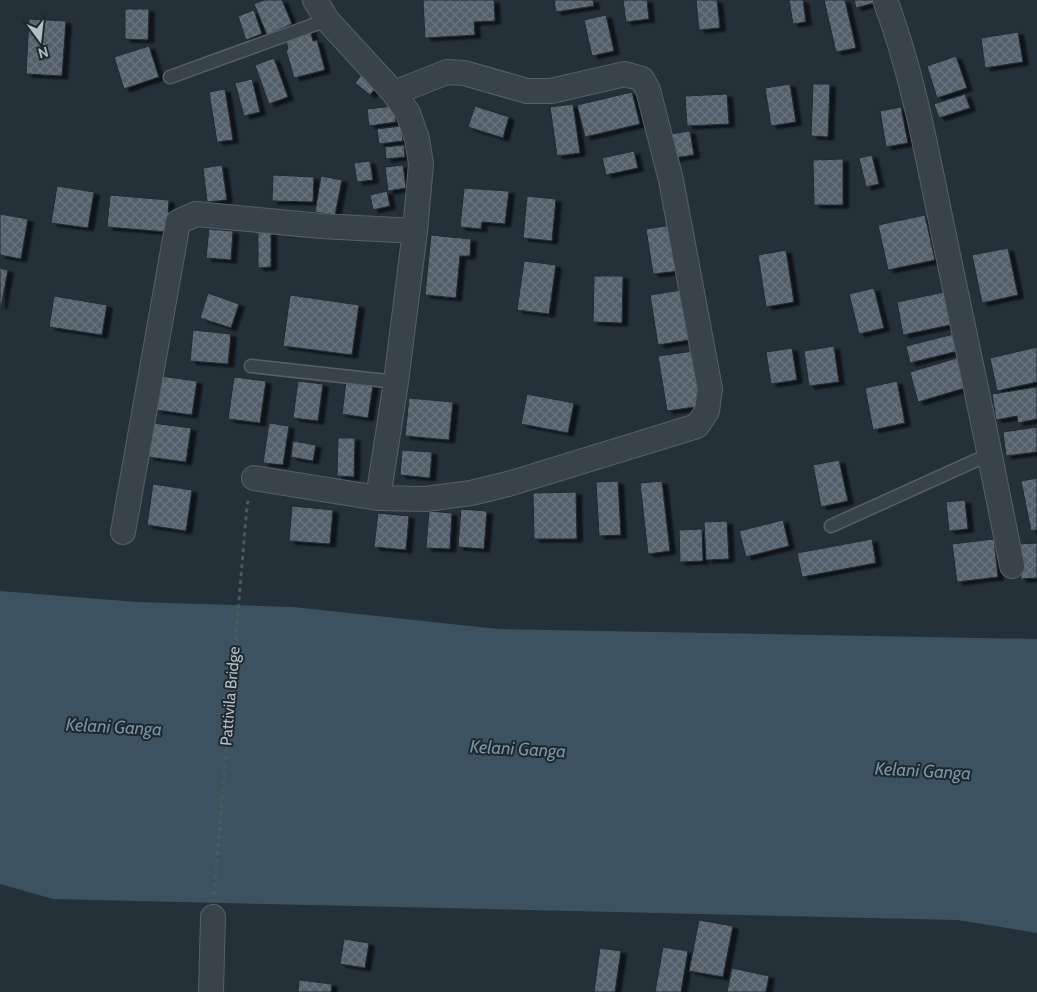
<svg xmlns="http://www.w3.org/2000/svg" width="1037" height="992" font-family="Cabin,sans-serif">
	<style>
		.water { fill: #3d5260 }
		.building { fill: url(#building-cross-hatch); stroke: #202a30; filter: url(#shadow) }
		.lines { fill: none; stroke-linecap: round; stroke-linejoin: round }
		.service-casing { stroke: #576168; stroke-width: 15 }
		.minor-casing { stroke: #576168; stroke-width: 26 }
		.path { stroke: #495b5a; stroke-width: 3; stroke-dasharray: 4 4; stroke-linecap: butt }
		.service { stroke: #39434a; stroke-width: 12 }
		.minor { stroke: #39434a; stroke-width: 24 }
		.labels { text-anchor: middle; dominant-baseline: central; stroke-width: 4; stroke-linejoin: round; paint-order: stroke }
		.street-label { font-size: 16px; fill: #b4bec5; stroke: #1e282e }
		.water-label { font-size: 18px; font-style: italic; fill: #7894a5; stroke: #1e282e }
	</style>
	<defs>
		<pattern id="building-cross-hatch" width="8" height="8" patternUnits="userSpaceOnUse" patternTransform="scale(1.25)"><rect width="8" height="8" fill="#53606a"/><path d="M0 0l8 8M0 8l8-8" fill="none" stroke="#69757e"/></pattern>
		<filter id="shadow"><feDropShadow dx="5.5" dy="3" stdDeviation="1" flood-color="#0009"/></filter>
	</defs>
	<rect width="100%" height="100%" fill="#253139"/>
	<polygon class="water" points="0,591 137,602 293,607 498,629 1037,639 1037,933 958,920 53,899 0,884"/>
	<g class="building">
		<polygon points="264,0 282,0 292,24 267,35 254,4"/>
		<polygon points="423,0 494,0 495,21 474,22 475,35 425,38"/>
		<polygon points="554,0 593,0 594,6 556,12"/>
		<polygon points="623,0 647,0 649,19 626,22"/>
		<polygon points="696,0 717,0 720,28 699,30"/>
		<polygon points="789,0 803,0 806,22 793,24"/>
		<polygon points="824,0 845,0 856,48 836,52"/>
		<polygon points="854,0 881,0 881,1 856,8"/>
		<polygon points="125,9 149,9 148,40 125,39"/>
		<polygon points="254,10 262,34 246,40 238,16"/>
		<polygon points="606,15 614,51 592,56 584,20"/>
		<polygon points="29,19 66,21 62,76 26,74"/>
		<polygon points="310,29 313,41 317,40 325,70 294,78 286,50 288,49 285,36"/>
		<polygon points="1018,32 1023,62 985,68 981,38"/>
		<polygon points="149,46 159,77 124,89 114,57"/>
		<polygon points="956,56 967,88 937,98 927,66"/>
		<polygon points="274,58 288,97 269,104 255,65"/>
		<polygon points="365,70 381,82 370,95 355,83"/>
		<polygon points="252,79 260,112 244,116 235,83"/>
		<polygon points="790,84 796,122 771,126 765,88"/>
		<polygon points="813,84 830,84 828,137 811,136"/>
		<polygon points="225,89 233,140 217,142 209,92"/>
		<polygon points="632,92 640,124 585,137 577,105"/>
		<polygon points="727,94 729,124 687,126 685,96"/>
		<polygon points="965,94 970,108 939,118 934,104"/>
		<polygon points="573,104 580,153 557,156 550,107"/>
		<polygon points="394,106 396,122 369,126 367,109"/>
		<polygon points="475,106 509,117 503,138 468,127"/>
		<polygon points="901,107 908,143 886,147 880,111"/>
		<polygon points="401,126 403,141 379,144 377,129"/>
		<polygon points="690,131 694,155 668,159 664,135"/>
		<polygon points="404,145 405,157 386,159 385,147"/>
		<polygon points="634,151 638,168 606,175 602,158"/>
		<polygon points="872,155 879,184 866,187 859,158"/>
		<polygon points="843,159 843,205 814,205 813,160"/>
		<polygon points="370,161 373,180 357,182 354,163"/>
		<polygon points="222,165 227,200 207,202 203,168"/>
		<polygon points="403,165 406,188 388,191 385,167"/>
		<polygon points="273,175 314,177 313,202 272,201"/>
		<polygon points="321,176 342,180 335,215 315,212"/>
		<polygon points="57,186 94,192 88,228 51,223"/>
		<polygon points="464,188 509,191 505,224 482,222 481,229 460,227"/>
		<polygon points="387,191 390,206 373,210 370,195"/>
		<polygon points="110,195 169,200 167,232 107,227"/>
		<polygon points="527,196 556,199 552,241 523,238"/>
		<polygon points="0,214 28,219 21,259 0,255"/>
		<polygon points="925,215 935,260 888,270 878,225"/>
		<polygon points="672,225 679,271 653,274 646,229"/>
		<polygon points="209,229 233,231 231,260 206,258"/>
		<polygon points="258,232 271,232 271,267 258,268"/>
		<polygon points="431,235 471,239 470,256 460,256 456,298 425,295"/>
		<polygon points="1008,248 1018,295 982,303 972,255"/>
		<polygon points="786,250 794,302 766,307 758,255"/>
		<polygon points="524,261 556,265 549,314 517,310"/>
		<polygon points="0,268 8,270 1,307 0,306"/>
		<polygon points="594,276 623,276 622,323 593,322"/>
		<polygon points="874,288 884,328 859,334 849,294"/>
		<polygon points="681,290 689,340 658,345 650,295"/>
		<polygon points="944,292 950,325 903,335 897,302"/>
		<polygon points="208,293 239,304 231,328 200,318"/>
		<polygon points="290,295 359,305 352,355 283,346"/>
		<polygon points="54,296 107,305 102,335 49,327"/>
		<polygon points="193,330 231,334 228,364 190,361"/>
		<polygon points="954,334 958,351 910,363 906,346"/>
		<polygon points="834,346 839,382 809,386 804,351"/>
		<polygon points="1037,347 1037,382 997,391 990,358"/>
		<polygon points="792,348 797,380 771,384 766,352"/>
		<polygon points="694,351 702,406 667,411 658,356"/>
		<polygon points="957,358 965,388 918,402 910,372"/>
		<polygon points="160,376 197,381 192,415 156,410"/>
		<polygon points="234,377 266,381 260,423 228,419"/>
		<polygon points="298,381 323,384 318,421 293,418"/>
		<polygon points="346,381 373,385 368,418 342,414"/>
		<polygon points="897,381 905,423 873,430 865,388"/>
		<polygon points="1037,387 1037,419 1018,423 1017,416 996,420 992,394"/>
		<polygon points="527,394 574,403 568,433 521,424"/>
		<polygon points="409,398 453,402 449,440 405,436"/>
		<polygon points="153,423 191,428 186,462 148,457"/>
		<polygon points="269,423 289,426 283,465 263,463"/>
		<polygon points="1037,427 1037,452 1006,456 1003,432"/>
		<polygon points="338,438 355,438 354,477 337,476"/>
		<polygon points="293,441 316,445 313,461 291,457"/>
		<polygon points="402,450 432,452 430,478 400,475"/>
		<polygon points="839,460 848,501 821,507 813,465"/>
		<polygon points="1037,478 1037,530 1031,531 1021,481"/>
		<polygon points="618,481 621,535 599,536 596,482"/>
		<polygon points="662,481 670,551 648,554 640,483"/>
		<polygon points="153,484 192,490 186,531 147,525"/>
		<polygon points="576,492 577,539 534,539 533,493"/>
		<polygon points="965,500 968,529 949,531 946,502"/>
		<polygon points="292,506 333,510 330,544 289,541"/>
		<polygon points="461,509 487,511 484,549 458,547"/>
		<polygon points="429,511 452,513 450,549 426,548"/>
		<polygon points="378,513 409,516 406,550 374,547"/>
		<polygon points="783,520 789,546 746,557 739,531"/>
		<polygon points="727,521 729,559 706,560 704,522"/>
		<polygon points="702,529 703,561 680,562 679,530"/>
		<polygon points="872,539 876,563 802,577 797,553"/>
		<polygon points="994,539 998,577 957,582 952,544"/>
		<polygon points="1037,543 1037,578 1021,579 1019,544"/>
		<polygon points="699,920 733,926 723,977 689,971"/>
		<polygon points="344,939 369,943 365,968 340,964"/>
		<polygon points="663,947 688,951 681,992 655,992"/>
		<polygon points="600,948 621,951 615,992 594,992"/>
		<polygon points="732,968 769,976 766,992 727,992"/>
		<polygon points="299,980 332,984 331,992 298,992"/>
	</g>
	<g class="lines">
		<g class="service-casing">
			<g id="service">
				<polyline points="170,77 327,20"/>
				<polyline points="251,366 396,382"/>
				<polyline points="831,526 990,454"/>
			</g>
		</g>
		<g class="minor-casing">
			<g id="minor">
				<polyline points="315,0 327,20 394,93 408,113 417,139 421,164 415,231 396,382 378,498"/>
				<path d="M885,0C913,74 927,154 943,231C967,343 990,454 1012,566"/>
				<polyline points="254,478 378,498 426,499 471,493 508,484 697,426 707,411 710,389 671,180 648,90 642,79 625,74 551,91 527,91 464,73 447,72 394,93"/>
				<polyline points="123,532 178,222 196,214 321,226 415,231"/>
				<polyline points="211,992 213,917"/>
			</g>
		</g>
		<polyline class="path" points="214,895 247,506 249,498"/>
		<use href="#service" class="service"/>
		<use href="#minor" class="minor"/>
	</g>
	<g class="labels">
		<g class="street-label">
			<text transform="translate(230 696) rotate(-85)">Pattivila Bridge</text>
		</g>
		<g class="water-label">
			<text transform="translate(114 727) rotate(3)">Kelani Ganga</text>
			<text transform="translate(518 749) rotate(3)">Kelani Ganga</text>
			<text transform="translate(923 771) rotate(3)">Kelani Ganga</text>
		</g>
	</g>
	<g transform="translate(40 40) rotate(165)" stroke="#1e282e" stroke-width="4" paint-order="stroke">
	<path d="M0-4L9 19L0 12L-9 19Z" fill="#b4bec5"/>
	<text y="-8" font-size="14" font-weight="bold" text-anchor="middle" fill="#b4bec5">N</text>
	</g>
</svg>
